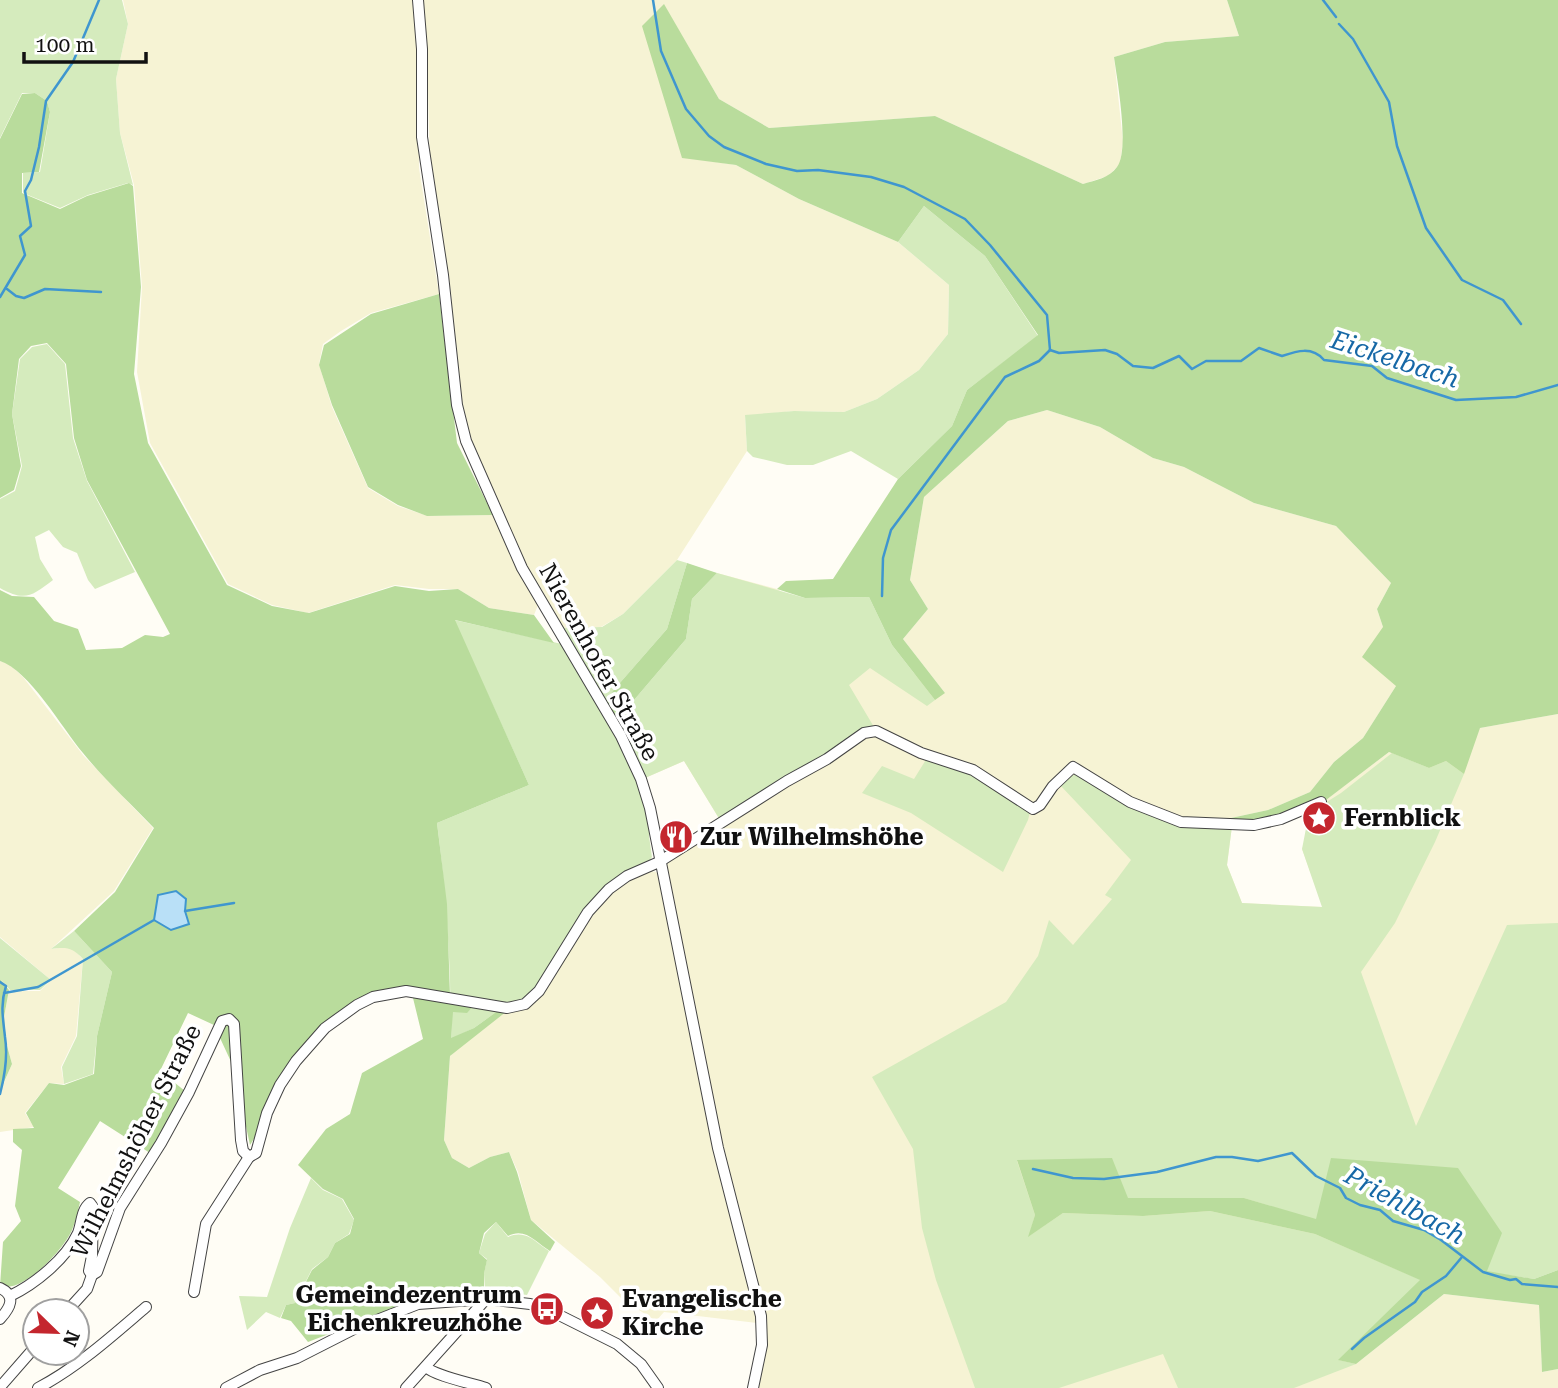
<svg xmlns="http://www.w3.org/2000/svg" width="1558" height="1388" font-family="'Roboto Serif',serif">
	<style>
		.farmland { fill: #f6f3d4 }
		.green { fill: #d5ebbd }
		.forest { fill: #b9dc9c }
		.water { fill: #b9e0f7; stroke: #3f96cf; stroke-width: 2 }
		.lines { fill: none; stroke-linecap: round; stroke-linejoin: round }
		.stream { stroke: #3f96cf; stroke-width: 2.5 }
		.minor-casing { stroke: #444; stroke-width: 12 }
		.minor { stroke: #fff; stroke-width: 10 }
		.labels { text-anchor: middle; dominant-baseline: central; stroke-width: 7; stroke-linejoin: round; paint-order: stroke }
		.street-label { font-size: 24px; fill: #111; stroke: #fff }
		.poi-label { font-size: 24px; font-weight: bold; fill: #111; stroke: #fff; text-anchor: start }
		.water-label { font-size: 26px; font-style: italic; fill: #1768a6; stroke: #fff }
	</style>
	<rect width="100%" height="100%" fill="#fffdf5"/>
	<g class="farmland">
		<polygon points="123,0 412,0 415,8 418,52 419,168 439,294 371,313 341,331 323,344 319,364 332,407 368,488 398,506 428,516 493,515 538,605 534,615 489,608 458,589 429,589 395,585 308,613 272,605 228,584 150,443 137,372 142,287 134,185 120,133 116,79 128,24"/>
		<polygon points="422,0 1227,0 1239,36 1165,42 1114,57 1123,142 1120,164 1108,176 1083,184 935,116 769,128 719,99 664,5 682,157 736,165 799,199 898,242 949,285 948,334 919,370 877,399 844,412 794,411 745,416 747,451 677,560 623,614 601,627 561,628 526,567 469,439 456,366 451,292 430,171 427,49"/>
		<polygon points="1047,410 1100,427 1153,458 1184,467 1254,503 1336,526 1391,583 1377,609 1383,627 1396,686 1363,738 1334,762 1310,792 1268,810 1231,818 1191,820 1232,826 1227,865 1242,903 1323,907 1302,849 1323,802 1389,752 1429,768 1480,728 1558,714 1558,1270 1502,1233 1356,1364 1444,1294 1539,1305 1542,1372 1558,1369 1558,1388 757,1388 765,1347 722,1148 664,861 723,825 684,761 645,778 717,573 777,589 945,693 903,639 928,609 910,580 924,497 1008,421"/>
		<polygon points="0,661 9,664 23,677 83,755 153,828 114,891 51,949 67,947 74,950 83,959 76,1036 61,1067 64,1084 49,1083 25,1113 34,1127 0,1132 0,1092 12,1064 6,1041 4,1017 9,991 40,991 51,980 0,937"/>
		<polygon points="651,871 656,872 659,877 704,1104 757,1323 664,1312 656,1321 622,1299 600,1277 531,1220 518,1172 509,1152 490,1157 469,1168 452,1158 444,1140 450,1056 627,879"/>
	</g>
	<g class="green">
		<polygon points="0,0 122,0 128,24 116,79 120,133 133,185 128,183 88,195 60,208 23,193 23,173 40,172 50,112 47,101 35,93 22,93 0,138"/>
		<polygon points="924,206 985,256 1038,336 967,390 952,426 898,479 851,451 813,465 787,465 753,457 747,451 745,415 794,411 844,412 877,399 919,370 948,334 949,285 898,242"/>
		<path d="M47,344L65,364L73,438L87,481L135,572L95,589L88,580L77,553L63,547L49,530L35,537L40,559L53,580C32,596 25,602 0,588V499L15,491L22,466L12,414L20,359L32,347Z"/>
		<polygon points="677,560 687,563 667,629 605,700 561,628 602,627 623,614"/>
		<polygon points="717,573 805,598 869,597 892,645 935,700 927,706 870,668 849,685 874,727 720,820 684,761 645,778 617,720 686,639 692,599"/>
		<path d="M454,620L562,644L617,735L634,770L650,818L649,836L652,857L647,864L606,887L530,999L499,1010L474,1028L451,1039C452,1018 450,1000 450,979C448,926 444,876 437,823L529,785Z"/>
		<polygon points="1392,753 1429,768 1446,761 1464,774 1435,842 1395,923 1361,972 1416,1126 1507,925 1558,923 1558,1270 1534,1279 1487,1272 1244,1198 1127,1198 1017,1161 1035,1215 1029,1236 1063,1213 1143,1216 1210,1211 1315,1234 1421,1280 1339,1360 1356,1364 1294,1388 1178,1388 1163,1354 1059,1388 975,1388 936,1280 922,1228 913,1149 872,1077 1006,1002 1038,956 1049,920 1073,945 1112,899 1105,895 1131,860 1059,784 1077,773 1148,814 1232,826 1227,865 1242,903 1322,907 1302,849 1309,813 1341,793"/>
		<polygon points="927,758 978,777 1030,812 1028,820 1003,872 911,813 862,793 882,766 914,779"/>
		<path d="M74,931L112,972L97,1036L93,1074L64,1084L62,1067L77,1036L83,959C72,947 66,947 51,949Z"/>
		<polygon points="0,938 51,980 40,990 10,990 0,979"/>
		<polygon points="311,1178 323,1190 342,1199 354,1220 349,1234 335,1243 328,1257 312,1269 295,1303 286,1305 280,1318 266,1312 247,1330 239,1296 267,1297 290,1228"/>
		<path d="M496,1222L508,1237C526,1229 535,1242 549,1251L527,1295L485,1289L484,1274L487,1259L479,1253L485,1234Z"/>
	</g>
	<g class="forest">
		<path d="M1227,0H1558V714L1480,728L1464,774L1446,761L1429,768L1389,752L1309,813L1232,826H1173L1191,820L1231,818L1268,810L1310,792L1334,762L1363,738L1396,686L1362,657L1383,627L1377,609L1391,583L1336,526L1254,503L1184,467L1153,458L1100,427L1047,410L1008,421L924,497L910,580L928,609L903,639L945,693L935,700L892,645L869,597L805,598L777,589L786,581L833,579L898,479L952,426L967,390L1038,335L985,256L924,206L898,242L799,199L736,165L682,158L642,26L664,4L719,99L769,128L935,116L1083,184C1096,180 1109,178 1117,167C1130,150 1117,79 1114,57L1165,42L1239,36Z"/>
		<path d="M35,93L47,101L50,112L39,172L22,173V193L60,209L87,196L129,183L133,186L141,287L134,374L148,443L227,585L272,606L309,613L395,586L429,591L458,589L489,608L534,615L554,643L455,620L529,785L437,823L447,904L450,996L407,987L391,988L373,994L294,1057L262,1126L250,1145L233,1066L214,1025L188,1013L160,1071L185,1091L150,1153L100,1121L58,1188L80,1202C78,1211 76,1221 72,1230C64,1249 23,1294 0,1286L3,1242L21,1221L15,1206L22,1150L13,1142V1129L34,1128L26,1113L49,1083L64,1085L94,1074L97,1036L112,972L74,931L115,892L154,828C130,803 104,779 83,753C62,728 29,670 0,661V590L12,596L34,597L54,621L78,629L86,650L122,648L145,635L163,637L170,634L87,480L74,438L66,364L47,343L31,346L19,359L12,414L21,466L14,490L0,498V139L22,94Z"/>
		<polygon points="439,294 457,443 493,515 427,516 398,505 368,487 332,405 319,365 324,345 371,314"/>
		<polygon points="687,563 717,573 692,599 686,639 617,720 605,700 667,629"/>
		<polygon points="0,979 9,990 4,1017 6,1042 12,1064 0,1091"/>
		<path d="M413,998L474,1005L467,1013L453,1012L451,1038L474,1028L499,1010L507,1011L450,1056L444,1140L452,1158L469,1168L490,1157L509,1152L517,1172L531,1220L555,1242L550,1251C536,1243 526,1227 508,1236L496,1222L484,1233L479,1253L487,1260L484,1274V1289L477,1297L452,1296L412,1302L308,1342L291,1321L281,1318L286,1305L295,1303L312,1270L328,1257L335,1243L350,1234L354,1219L343,1199L323,1189L298,1165L326,1129L350,1114L362,1073L423,1039Z"/>
		<polygon points="1112,1158 1128,1198 1244,1198 1316,1219 1331,1158 1458,1168 1502,1233 1487,1271 1534,1279 1558,1270 1558,1369 1542,1372 1539,1305 1444,1294 1356,1364 1338,1360 1420,1280 1315,1234 1210,1211 1143,1216 1063,1213 1028,1237 1035,1215 1017,1160"/>
	</g>
	<polygon class="water" points="176,891 186,899 185,911 189,924 171,930 154,920 158,895"/>
	<g class="lines">
		<g class="stream">
			<polyline points="653,0 661,51 686,109 709,136 724,147 766,164 797,171 818,170 871,177 904,187 965,219 990,245 1047,315 1050,350"/>
			<polyline points="1323,0 1336,17"/>
			<polyline points="1339,24 1353,39 1389,102 1397,146 1426,228 1462,280 1503,300 1521,324"/>
			<polyline points="7,289 16,296 24,298 45,289 101,292"/>
			<polyline points="0,297 25,255 20,236 31,226 25,191 31,180 39,147 46,101 73,62 99,0"/>
			<path d="M882,596L883,558L891,530L1005,377L1039,361L1050,350L1059,353L1105,350L1117,354L1133,366L1153,368L1179,356L1192,369L1206,361H1241L1259,348L1282,356C1297,351 1312,346 1324,360L1372,366L1387,378L1456,400L1516,397L1558,385"/>
			<polyline points="185,911 234,903"/>
			<path d="M0,982L6,986C0,1005 3,1018 5,1037C8,1056 5,1075 0,1094"/>
			<polyline points="4,993 38,987 154,920"/>
			<polyline points="1033,1169 1073,1178 1104,1179 1157,1172 1216,1157 1232,1157 1258,1161 1292,1153 1316,1176 1340,1188 1346,1198 1360,1205 1380,1210 1393,1221 1424,1230 1441,1240 1483,1272 1510,1280 1516,1279 1522,1284 1558,1287"/>
			<polyline points="1352,1349 1364,1338 1415,1302 1422,1292 1446,1276 1462,1257"/>
		</g>
		<g class="minor-casing">
			<g id="minor">
				<polyline points="418,0 422,49 422,137 443,275 457,405 466,441 522,568 621,736 641,779 650,808 718,1148 761,1316 762,1345 753,1388"/>
				<path d="M0,1288C17,1296 10,1308 0,1319"/>
				<polyline points="194,1292 206,1224 249,1157"/>
				<path d="M10,1296C35,1284 66,1259 78,1233C82,1223 81,1210 90,1203L93,1207L92,1256L89,1271L92,1275L97,1272L120,1208L161,1143L189,1092L222,1021L229,1019L234,1024L241,1140L243,1151L249,1157L256,1153L267,1113L280,1085L296,1061L325,1028L357,1005L373,997L406,991L507,1008L525,1004L539,991L588,912L609,889L627,876L659,862L787,781L827,759L864,733L876,731L921,753L973,770L1033,809L1040,805L1053,786L1073,767L1130,802L1181,822L1254,825L1281,819L1321,802"/>
				<polyline points="67,1311 87,1289 92,1275"/>
				<path d="M426,1367C435,1376 471,1383 486,1388"/>
				<polyline points="0,1387 35,1347"/>
				<path d="M38,1388C78,1367 112,1336 146,1307"/>
				<polyline points="226,1388 260,1370 297,1358 354,1329 418,1304 486,1299 530,1304 547,1309 617,1344 641,1364 658,1388"/>
				<polyline points="406,1388 486,1299"/>
			</g>
		</g>
		<use href="#minor" class="minor"/>
	</g>
	<defs>
		<g id="sight-disc" transform="scale(1.75)"><circle r="9.5" fill="#c4262e" stroke="#fff"/><path d="M0-6L1.8-2.2L6-1.7L2.9 1.2L3.7 5.4L0 3.3L-3.7 5.4L-2.9 1.2L-6-1.7L-1.8-2.2Z" fill="#fff"/></g>
		<g id="restaurant-disc" transform="scale(1.75)"><circle r="9.5" fill="#c4262e" stroke="#fff"/><path d="M-5-6h1v4h1v-4h1v4h1v-4h1v5L-1.5 .5V6h-2V.5L-5-1ZM5-6V6H3V1.5H1.5Q1.5-4 5-6Z" fill="#fff"/></g>
		<g id="bus-disc" transform="scale(1.75)"><circle r="9.5" fill="#c4262e" stroke="#fff"/><path d="M-5-6H5V4H4V6H2V4H-2V6H-4V4H-5ZM-3.5-4V0h7V-4ZM-3.5 1.2v1.5H-2V1.2ZM2 1.2v1.5H3.5V1.2Z" fill="#fff"/></g>
	</defs>
	<g fill-rule="evenodd">
		<use href="#sight-disc" x="1319" y="818"/>
		<use href="#restaurant-disc" x="676" y="837"/>
		<use href="#bus-disc" x="547" y="1309"/>
		<use href="#sight-disc" x="597" y="1313"/>
	</g>
	<g class="labels">
		<g class="street-label">
			<text transform="translate(599 662) rotate(61)">Nierenhofer Straße</text>
			<text transform="translate(136 1141) rotate(-63)">Wilhelmshöher Straße</text>
		</g>
		<g class="poi-label">
			<text x="1344" y="818">Fernblick</text>
			<text x="700" y="837">Zur Wilhelmshöhe</text>
			<text x="522" y="1295" text-anchor="end">Gemeindezentrum<tspan x="522" dy="28">Eichenkreuzhöhe</tspan></text>
			<text x="622" y="1299">Evangelische<tspan x="622" dy="28">Kirche</tspan></text>
		</g>
		<g class="water-label">
			<text transform="translate(1395 359) rotate(18)">Eickelbach</text>
			<text transform="translate(1405 1205) rotate(29)">Priehlbach</text>
		</g>
	</g>
	<g transform="translate(56 1332) rotate(113)"><circle r="33" fill="#ffffff" stroke="#a0a0a0" stroke-width="2"/>
	<path d="M0-5L12 26L0 18L-12 26Z" fill="#c4262e"/>
	<text y="-10" font-size="19" font-weight="bold" text-anchor="middle" fill="#111111">N</text>
	</g>
	<path d="M24 52v10h122v-10" fill="none" stroke="#111111" stroke-width="3.5"/>
	<text x="35" y="52" font-size="21" fill="#111111" stroke="#ffffff" stroke-width="5" paint-order="stroke">100 m</text>
</svg>
